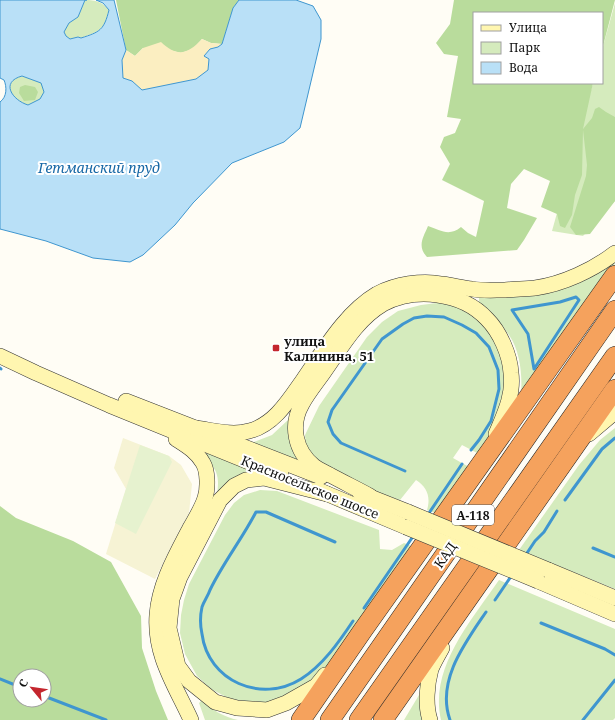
<svg xmlns="http://www.w3.org/2000/svg" width="615" height="720" font-family="'Noto Serif',serif">
	<style>
		.farmland { fill: #f6f3d4 }
		.green { fill: #d5ebbd }
		.forest { fill: #b9dc9c; fill-rule: evenodd }
		.sand { fill: #fbeec1 }
		.pitch { fill: #e6f2cf }
		.water { fill: #b9e0f7; stroke: #3f96cf; fill-rule: evenodd }
		.lines { fill: none; stroke-linecap: round; stroke-linejoin: round }
		.stream { stroke: #3f96cf; stroke-width: 3 }
		.secondary-casing { stroke: #333; stroke-width: 16 }
		.highway-casing { stroke: #222; stroke-width: 20 }
		.secondary { stroke: #fff6b0; stroke-width: 15 }
		.highway { stroke: #f5a25d; stroke-width: 19 }
		.secondary-bridge-casing { stroke: #333; stroke-width: 16; stroke-linecap: butt }
		.secondary-bridge { stroke: #fff6b0; stroke-width: 15 }
		.poi-dot { fill: #c4262e; stroke: #fff; stroke-width: 1.5 }
		.labels { text-anchor: middle; dominant-baseline: central; stroke-width: 4; stroke-linejoin: round; paint-order: stroke }
		.shield { fill: #fff; stroke: #585858; stroke-width: 1 }
		.shield-label { font-size: 12px; font-weight: bold; fill: #111 }
		.poi-label { font-size: 13px; font-weight: bold; fill: #111; stroke: #fff; text-anchor: start }
		.street-label { font-size: 13px; fill: #111; stroke: #fff }
		.water-label { font-size: 14px; font-style: italic; fill: #1768a6; stroke: #fff }
	</style>
	<rect width="100%" height="100%" fill="#fffdf5"/>
	<polygon class="farmland" points="123,438 169,456 181,465 192,484 189,513 155,579 106,554 126,489 114,468"/>
	<g class="green">
		<path d="M85,0C96,0 102,2 109,10C104,30 100,31 81,38L78,37L70,39L66,36L64,32L69,23L78,17Z"/>
		<polygon points="615,3 615,201 583,236 552,231 593,83 602,83 602,50"/>
		<path d="M22,76L42,83L44,92L41,99L28,105C12,100 0,82 22,76Z"/>
		<path d="M614,262L615,269L520,404C523,382 522,354 509,335C501,323 489,313 479,304V297Z"/>
		<path d="M445,302L466,310L486,327L502,352L506,394L488,442L479,454L462,445L453,458L469,467L438,514L427,510C431,497 427,487 416,480L400,500L378,493L326,467L306,449L305,435L319,406L367,337L382,322L398,311L421,305Z"/>
		<polygon points="289,419 291,419 303,467 249,444 272,435"/>
		<polygon points="615,428 615,589 519,550 579,465 600,440"/>
		<path d="M206,449L260,473L217,495C218,487 219,480 216,472C212,463 206,461 206,449Z"/>
		<polygon points="260,490 277,491 379,530 380,549 392,550 404,543 416,548 363,624 314,681 274,703 232,700 211,689 197,676 185,654 180,633 181,615 184,600 189,584 225,515 234,503 244,495"/>
		<path d="M499,580L615,629V718L613,720H441C429,668 471,621 499,580Z"/>
		<polygon points="422,690 426,720 404,720"/>
		<path d="M202,700C212,710 224,717 238,720H205L199,703Z"/>
	</g>
	<g class="forest">
		<polygon points="116,0 239,0 233,8 222,44 211,43 202,39 193,49 181,53 169,50 143,48 135,56 126,50"/>
		<path d="M454,0H615L602,50V13H474V83H593L583,129L592,118L595,109L599,107L606,112L615,117V201L590,234L576,235L570,227L586,176L587,165L583,130L582,175L575,195L572,215L565,228L560,226L557,214L541,207L550,181L524,169L511,184L507,208L537,218L524,240L517,250L427,257C417,246 423,238 428,226C440,230 449,237 461,227L468,233L476,237L484,201L442,180L450,164L440,147L444,137L455,133L461,119L447,117L458,56L444,54L436,43L450,24Z"/>
		<polygon points="25,85 35,87 38,92 35,100 24,101 19,93 20,87"/>
		<path d="M0,506L16,518L73,541L111,562L141,616L142,648L156,691L168,720H0ZM20,676H44V700H20Z"/>
	</g>
	<path class="sand" d="M202,39L211,43L222,44L218,47L210,49L205,56L209,58L208,70L196,79L142,90L132,81L123,79L122,60L126,50L135,56L143,48L161,42C177,57 187,55 202,39Z"/>
	<polygon class="pitch" points="140,445 169,456 172,462 136,534 115,523"/>
	<path class="water" d="M0,0H87H85L78,17L69,23L64,32L66,36L70,39L78,37L81,38C100,32 104,30 109,10L103,3L96,0H114L126,50L122,60L123,78L132,81L142,90L196,79L208,70L209,59L204,56L210,49L218,47L222,44L233,8L239,0H296L313,6L321,20V39L300,128L284,142L232,163L193,203L175,225L143,255L130,262L93,258L46,241L0,229V102C7,97 7,87 4,80L0,78ZM22,76L41,83L44,92L40,99L28,105C12,100 0,82 22,76Z"/>
	<g class="lines">
		<g class="stream">
			<polygon points="576,297 579,300 534,369 528,334 512,310 560,302"/>
			<polyline points="0,368 1,369"/>
			<polyline points="405,471 341,443 333,434 328,422 332,410 382,339 403,324 414,318 427,316 444,317 462,325 476,333 489,347 498,370 499,389 491,421 479,440 471,450"/>
			<polyline points="565,500 602,449 615,438"/>
			<polyline points="427,516 462,464"/>
			<path d="M335,542L266,512H256C242,539 223,563 210,590C208,596 204,601 202,607C200,616 200,625 202,634C208,681 261,704 301,679C323,665 339,642 353,621"/>
			<polyline points="593,548 615,557"/>
			<polyline points="525,556 535,541 544,532 557,511"/>
			<polyline points="495,600 512,575"/>
			<polyline points="364,608 414,535"/>
			<polyline points="541,623 605,649 615,655"/>
			<polyline points="0,679 20,687"/>
			<polyline points="44,696 106,720"/>
			<path d="M450,720C436,681 465,643 486,612"/>
			<polyline points="583,720 615,680"/>
		</g>
		<g class="secondary-casing">
			<g id="secondary">
				<polyline points="0,356 36,373 109,405 281,475"/>
				<polyline points="126,401 321,477"/>
				<path d="M195,428C212,430 232,436 249,431C274,425 289,400 303,380C324,350 345,313 377,294C396,284 422,280 442,284C452,285 462,288 472,289C483,291 494,290 505,290C515,289 526,289 535,288C563,284 593,270 615,253"/>
				<polyline points="589,434 615,412"/>
				<path d="M176,439C187,446 197,452 203,463C208,471 208,489 205,498C202,508 195,519 190,528C176,555 159,584 157,615C154,655 175,685 191,720"/>
				<polyline points="318,490 406,527"/>
				<polyline points="360,493 408,512"/>
				<path d="M370,496C357,489 343,482 330,475C325,472 319,470 314,466C295,451 290,425 302,404C308,393 317,382 324,372C341,348 357,319 383,304C415,287 462,292 487,319C500,332 510,355 511,373C514,395 504,415 496,434"/>
				<polyline points="548,570 615,598"/>
				<polyline points="538,581 615,614"/>
				<polyline points="325,675 316,686 286,703 267,710 237,708 215,702 189,681 178,666 169,628 172,599 180,577 220,500 234,486 246,480 264,478 327,494"/>
				<path d="M430,720C425,705 427,684 431,669C434,662 438,655 442,648"/>
			</g>
		</g>
		<g class="highway-casing">
			<g id="highway">
				<polyline points="301,720 363,630 615,275"/>
				<polyline points="330,720 615,310"/>
				<polyline points="359,720 615,356"/>
				<polyline points="383,720 615,389"/>
			</g>
		</g>
		<use href="#secondary" class="secondary"/>
		<use href="#highway" class="highway"/>
		<g class="secondary-bridge-casing">
			<g id="secondary-bridge">
				<polyline points="408,512 548,570"/>
				<polyline points="406,527 538,581"/>
			</g>
		</g>
		<use href="#secondary-bridge" class="secondary-bridge"/>
	</g>
	<rect class="poi-dot" x="272" y="344" width="8" height="8" rx="2"/>
	<g class="labels">
		<rect class="shield" x="452" y="505" width="42" height="20" rx="3"/>
		<g class="shield-label">
			<text x="473" y="515">А-118</text>
		</g>
		<g class="poi-label">
			<text x="284" y="341">улица<tspan x="284" dy="15">Калинина, 51</tspan></text>
		</g>
		<g class="street-label">
			<text transform="translate(310 487) rotate(22)">Красносельское шоссе</text>
			<text transform="translate(445 555) rotate(-55)">КАД</text>
		</g>
		<g class="water-label">
			<text x="99" y="167">Гетманский пруд</text>
		</g>
	</g>
	<rect x="473" y="12" width="130" height="72" fill="#ffffff" stroke="#a0a0a0"/>
	<rect x="481" y="25" width="20" height="6" fill="#fff6b0" stroke="#a0a0a0"/>
	<text x="509" y="32" font-size="12" fill="#111111">Улица</text>
	<rect x="481" y="42" width="20" height="12" fill="#d5ebbd" stroke="#a0a0a0"/>
	<text x="509" y="52" font-size="12" fill="#111111">Парк</text>
	<rect x="481" y="62" width="20" height="12" fill="#b9e0f7" stroke="#a0a0a0"/>
	<text x="509" y="72" font-size="12" fill="#111111">Вода</text>
	<g transform="translate(32 688) rotate(299)"><circle r="19" fill="#ffffff" stroke="#a0a0a0"/>
	<path d="M0-3L7 15L0 10L-7 15Z" fill="#c4262e"/>
	<text y="-6" font-size="11" font-weight="bold" text-anchor="middle" fill="#111111">С</text>
	</g>
</svg>
